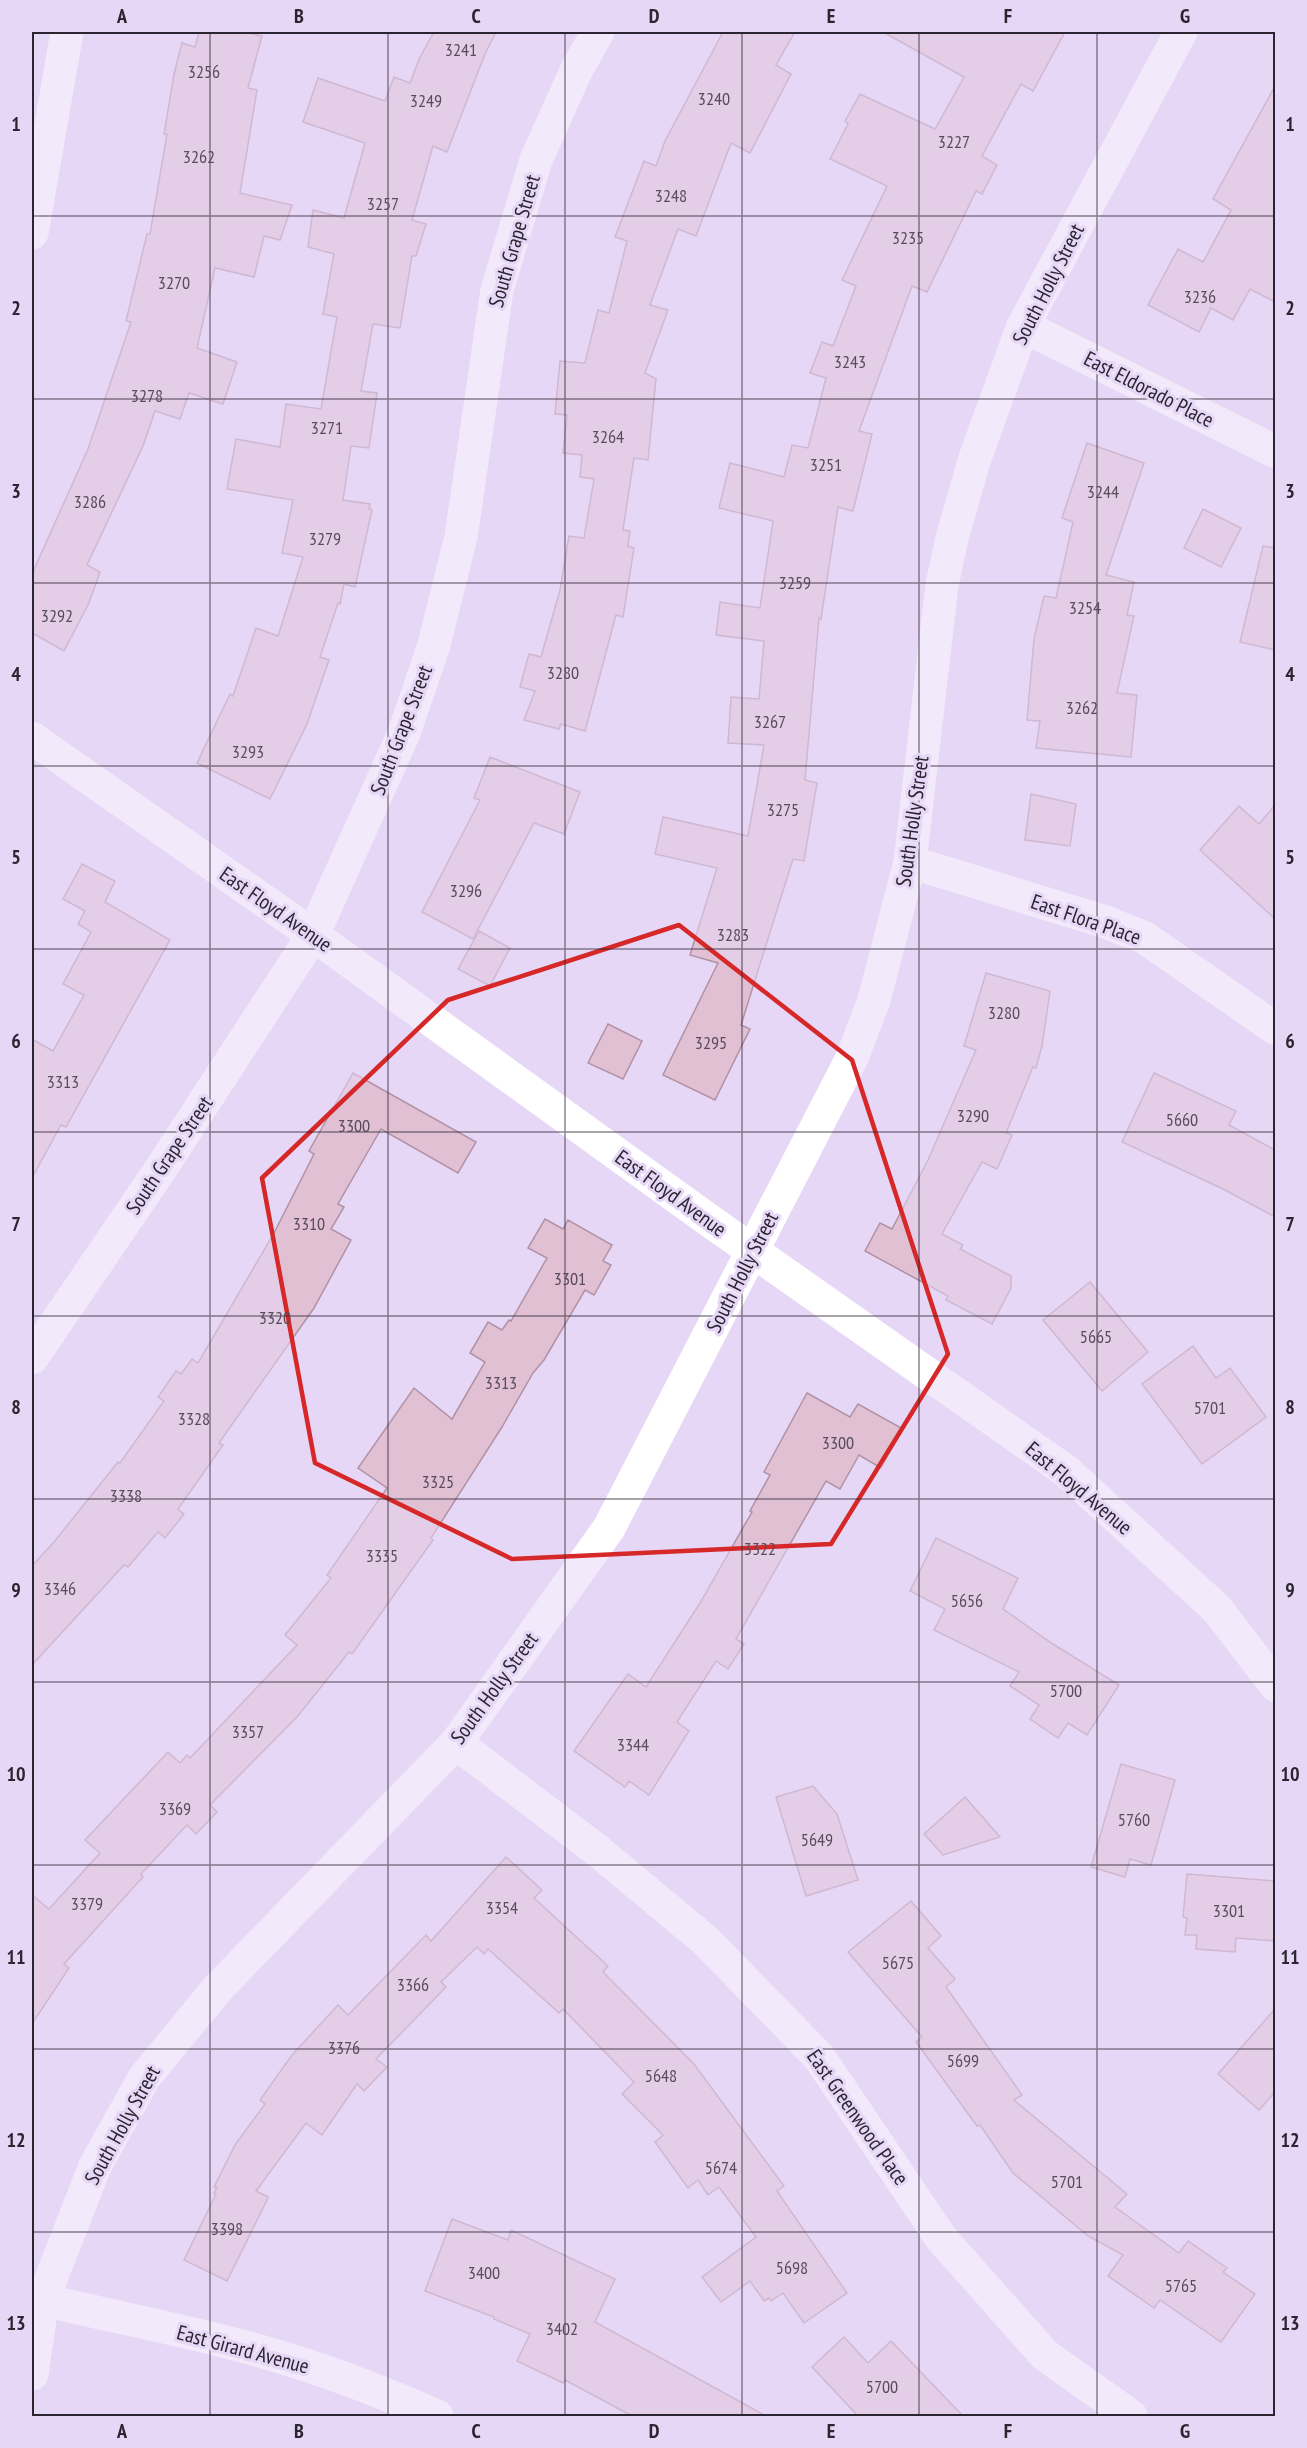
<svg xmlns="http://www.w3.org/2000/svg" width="1307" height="2448" font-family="'PT Sans Narrow',sans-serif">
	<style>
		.building { fill: #e1c0d4; stroke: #b192a5; stroke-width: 1.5 }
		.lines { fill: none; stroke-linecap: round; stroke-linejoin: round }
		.minor { stroke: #fff; stroke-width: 33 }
		.marked { fill: none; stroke: #d62828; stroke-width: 4.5; stroke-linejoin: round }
		.grid { fill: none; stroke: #2b2531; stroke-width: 1.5; stroke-opacity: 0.55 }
		.labels { text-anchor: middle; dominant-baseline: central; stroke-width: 6; stroke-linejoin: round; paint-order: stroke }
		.number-label { font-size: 18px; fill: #584c5a }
		.street-label { font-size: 21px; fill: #2b2531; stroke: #e7d7f6 }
		.neatline { fill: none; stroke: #2b2531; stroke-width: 2 }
		.grid-label { font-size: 20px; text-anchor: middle; font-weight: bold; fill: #2b2531 }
	</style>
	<rect width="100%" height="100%" fill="#e7d7f6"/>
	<g class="building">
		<polygon points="199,32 245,32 262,36 248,88 257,90 240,193 292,205 280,240 264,236 254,277 215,268 197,348 237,362 223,404 189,393 180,419 155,411 143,446 87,565 100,572 89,603 64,651 32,633 32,574 88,449 131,322 126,321 147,234 150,234 167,134 164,134 174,74 182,43 195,47"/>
		<polygon points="434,32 496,32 485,54 447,152 433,146 412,220 426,224 416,256 412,256 400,328 373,324 361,391 377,393 369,448 351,446 343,500 370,504 369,509 372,510 355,587 344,584 340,604 338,603 320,657 329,660 307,724 270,799 197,763 230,694 233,696 256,628 278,636 303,557 282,553 293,500 227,489 236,439 280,447 286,404 321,409 337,317 323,314 334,254 308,247 313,210 344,218 365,143 303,122 318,78 385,101 394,77 410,83 420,57"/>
		<polygon points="723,32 795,32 776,65 791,74 750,153 731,143 696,236 678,229 650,305 668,310 645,373 656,379 648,460 634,458 623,530 630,531 628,546 634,548 623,617 616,615 585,731 561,724 559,729 524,720 535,691 520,687 529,654 541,657 560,590 569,536 584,538 594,479 580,477 582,455 563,453 567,415 555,414 560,361 585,363 598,310 609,313 627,241 615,237 644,161 656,166 665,141"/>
		<polygon points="883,32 1065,32 1033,91 1021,84 982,156 997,165 982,194 976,191 927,292 912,286 859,431 872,434 853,511 838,507 821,619 819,618 805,780 817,783 804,861 793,859 741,1025 750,1029 715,1100 663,1075 718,963 690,955 717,868 655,854 663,817 748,836 764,745 728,743 731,697 759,699 764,641 716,635 720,602 760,608 773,521 719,508 730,463 784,477 792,445 808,448 826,378 810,373 822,342 833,346 856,286 842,280 887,186 830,159 848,124 845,121 860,94 935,129 964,77"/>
		<polygon points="1275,86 1275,302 1250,289 1233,320 1211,308 1199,332 1148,305 1178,249 1203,262 1231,210 1213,199"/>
		<polygon points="1087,443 1144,463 1106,575 1134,582 1127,615 1134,616 1117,693 1137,695 1131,757 1036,748 1040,721 1027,720 1034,639 1044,596 1056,598 1073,522 1062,518"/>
		<polygon points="1203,509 1241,528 1221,567 1184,548"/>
		<polygon points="1263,546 1275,548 1275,650 1240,642"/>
		<polygon points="490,757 580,792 564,834 534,823 473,939 422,912 480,800 474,798"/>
		<polygon points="1031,794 1076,804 1070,846 1025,840"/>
		<polygon points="1275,805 1275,919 1200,850 1239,806 1259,824"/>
		<polygon points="82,864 115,881 105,902 170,940 66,1127 61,1125 32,1178 32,1039 53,1051 84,995 63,984 91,932 78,924 85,911 63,899"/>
		<polygon points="479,931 510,948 490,986 458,969"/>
		<polygon points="986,973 1050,991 1042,1046 1036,1068 1033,1067 1006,1133 1012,1135 997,1169 982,1162 942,1234 963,1245 960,1249 1011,1276 1011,1288 992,1324 946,1300 948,1296 865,1251 880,1223 892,1229 928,1160 976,1050 964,1046"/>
		<polygon points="608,1024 642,1041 623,1079 588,1063"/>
		<polygon points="353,1073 476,1142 458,1173 381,1129 338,1204 344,1207 331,1229 351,1240 314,1308 219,1443 223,1445 178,1509 184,1514 165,1538 158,1532 128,1567 124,1565 32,1665 32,1566 54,1542 118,1462 120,1463 164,1401 158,1397 176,1371 181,1374 192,1359 198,1363 274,1233 314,1154 309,1151"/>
		<polygon points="1154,1073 1236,1111 1229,1125 1275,1150 1275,1217 1223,1189 1122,1142"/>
		<polygon points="545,1219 563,1229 568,1220 612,1245 603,1261 611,1265 594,1295 585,1290 544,1360 533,1373 502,1427 431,1538 433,1540 352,1654 349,1652 297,1717 210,1805 217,1812 196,1834 187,1825 141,1874 143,1877 64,1964 69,1968 32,2024 32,1895 49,1909 100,1853 85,1840 168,1752 180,1763 187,1755 190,1758 297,1645 285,1635 331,1578 327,1575 387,1488 358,1468 414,1388 452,1419 485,1362 470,1353 488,1322 502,1330 509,1320 511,1321 547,1258 528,1248"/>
		<polygon points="1090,1282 1148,1352 1102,1391 1043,1320"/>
		<polygon points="1193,1346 1216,1378 1230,1368 1266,1417 1202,1464 1142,1384"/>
		<polygon points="807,1393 850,1417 858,1404 903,1429 881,1468 859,1455 840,1489 826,1481 736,1639 744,1644 728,1669 716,1661 677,1722 689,1731 649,1795 629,1781 625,1787 574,1751 628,1674 646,1687 700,1603 752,1512 750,1511 770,1475 764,1472"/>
		<polygon points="936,1538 1018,1578 1003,1609 1053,1644 1119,1685 1087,1735 1068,1723 1058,1738 1030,1719 1039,1705 1010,1686 1019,1672 934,1630 945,1609 910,1591"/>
		<polygon points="1121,1764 1175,1780 1151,1865 1130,1859 1125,1877 1091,1867"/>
		<polygon points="813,1786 837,1814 858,1880 806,1896 776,1797"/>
		<polygon points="965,1797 1000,1837 943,1855 924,1834"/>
		<polygon points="506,1857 542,1890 534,1898 608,1966 603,1972 694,2064 784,2186 777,2191 847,2293 804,2323 783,2293 771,2301 769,2298 764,2301 750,2281 721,2302 702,2277 756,2237 719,2187 708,2195 698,2180 688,2188 655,2142 663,2135 622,2094 634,2082 563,2009 559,2013 488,1949 484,1954 477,1947 441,1982 446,1987 376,2059 387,2067 364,2091 357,2084 322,2135 306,2123 256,2191 268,2197 267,2200 227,2281 184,2260 216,2194 214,2193 217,2188 214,2187 235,2145 265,2104 260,2100 292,2055 338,2005 348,2015 426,1935 431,1941"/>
		<polygon points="1187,1874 1275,1881 1275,1941 1236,1938 1235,1952 1196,1949 1197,1935 1185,1935 1187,1918 1183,1917"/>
		<polygon points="911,1901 941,1936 928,1948 955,1979 946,1987 1022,2095 1014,2100 1127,2194 1115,2207 1179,2253 1188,2241 1227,2268 1223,2272 1255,2294 1221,2342 1160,2300 1154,2308 1108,2276 1123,2255 1088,2236 1013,2173 980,2125 977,2126 916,2042 922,2037 848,1952"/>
		<polygon points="1275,2009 1275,2092 1259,2110 1218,2074"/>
		<polygon points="452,2219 508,2240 511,2230 615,2279 595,2322 766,2416 632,2416 565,2380 563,2383 517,2361 530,2334 494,2319 494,2317 425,2291"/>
		<polygon points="844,2337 868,2363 891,2341 963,2416 858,2416 812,2367"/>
	</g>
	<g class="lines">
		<g class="minor">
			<polyline points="32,233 67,32"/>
			<polyline points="1023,326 1276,452"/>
			<polyline points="32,738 313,935 710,1221 1066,1471 1217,1609 1276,1686"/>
			<polyline points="910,862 1106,922 1145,938 1276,1029"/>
			<polyline points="32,1358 160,1170 313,935 404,733 434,645 461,537 497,290 536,160 576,71 598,32"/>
			<polyline points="456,1743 598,1851 706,1941 819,2057 941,2238 1045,2355 1131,2416"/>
			<path d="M32,2297C103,2315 177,2328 249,2348C313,2365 376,2389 437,2416"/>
			<polyline points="32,2374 43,2299 95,2166 144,2078 218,1988 456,1743 609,1528 852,1058 874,1000 910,862 942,585 952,538 975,458 1023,326 1181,32"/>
		</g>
	</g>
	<path d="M0 0H1307V2448H0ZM679,925L852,1060L948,1354L831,1544L512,1559L315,1463L262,1178L448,1000Z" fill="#e7d7f6" fill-opacity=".55" fill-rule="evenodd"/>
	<path class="marked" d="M679,925L852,1060L948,1354L831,1544L512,1559L315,1463L262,1178L448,1000Z"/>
	<path class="grid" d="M210,32V2416M388,32V2416M565,32V2416M742,32V2416M919,32V2416M1097,32V2416M32,216H1276M32,399H1276M32,583H1276M32,766H1276M32,949H1276M32,1132H1276M32,1316H1276M32,1499H1276M32,1682H1276M32,1865H1276M32,2049H1276M32,2232H1276"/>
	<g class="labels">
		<g class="number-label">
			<text x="461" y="49">3241</text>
			<text x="204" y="71">3256</text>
			<text x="714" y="98">3240</text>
			<text x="426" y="100">3249</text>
			<text x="954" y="141">3227</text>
			<text x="199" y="156">3262</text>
			<text x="671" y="195">3248</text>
			<text x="383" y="203">3257</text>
			<text x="908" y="237">3235</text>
			<text x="174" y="282">3270</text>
			<text x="1200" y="296">3236</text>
			<text x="850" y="361">3243</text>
			<text x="147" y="395">3278</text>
			<text x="327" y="427">3271</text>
			<text x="608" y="436">3264</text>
			<text x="826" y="464">3251</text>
			<text x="1103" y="491">3244</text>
			<text x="90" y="501">3286</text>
			<text x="325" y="538">3279</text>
			<text x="795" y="582">3259</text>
			<text x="1085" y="607">3254</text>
			<text x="57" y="615">3292</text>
			<text x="563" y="672">3280</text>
			<text x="1082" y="707">3262</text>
			<text x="770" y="721">3267</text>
			<text x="248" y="751">3293</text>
			<text x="783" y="809">3275</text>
			<text x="466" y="890">3296</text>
			<text x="733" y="934">3283</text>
			<text x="1004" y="1012">3280</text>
			<text x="711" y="1042">3295</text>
			<text x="63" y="1081">3313</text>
			<text x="973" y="1115">3290</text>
			<text x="1182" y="1119">5660</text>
			<text x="354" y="1125">3300</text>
			<text x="309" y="1223">3310</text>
			<text x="570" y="1278">3301</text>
			<text x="275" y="1317">3320</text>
			<text x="1096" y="1336">5665</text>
			<text x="501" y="1382">3313</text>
			<text x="1210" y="1407">5701</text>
			<text x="194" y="1418">3328</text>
			<text x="838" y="1442">3300</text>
			<text x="438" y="1481">3325</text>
			<text x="126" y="1495">3338</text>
			<text x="760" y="1548">3322</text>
			<text x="382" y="1555">3335</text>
			<text x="60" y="1588">3346</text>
			<text x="967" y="1600">5656</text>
			<text x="1066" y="1690">5700</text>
			<text x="248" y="1731">3357</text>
			<text x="633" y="1744">3344</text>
			<text x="175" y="1808">3369</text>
			<text x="1134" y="1819">5760</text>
			<text x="817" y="1839">5649</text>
			<text x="87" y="1903">3379</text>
			<text x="502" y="1907">3354</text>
			<text x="1229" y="1910">3301</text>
			<text x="898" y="1962">5675</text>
			<text x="413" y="1984">3366</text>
			<text x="344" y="2047">3376</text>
			<text x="963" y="2060">5699</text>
			<text x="661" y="2075">5648</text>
			<text x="721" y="2167">5674</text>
			<text x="1067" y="2181">5701</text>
			<text x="227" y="2228">3398</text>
			<text x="792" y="2267">5698</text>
			<text x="484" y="2272">3400</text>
			<text x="1181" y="2285">5765</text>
			<text x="562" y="2328">3402</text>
			<text x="882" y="2386">5700</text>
		</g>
		<g class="street-label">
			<text transform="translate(514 241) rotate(-74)">South Grape Street</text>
			<text transform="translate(1048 284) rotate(-63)">South Holly Street</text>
			<text transform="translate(1149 389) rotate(27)">East Eldorado Place</text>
			<text transform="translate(401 730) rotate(-69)">South Grape Street</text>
			<text transform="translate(912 821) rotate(-82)">South Holly Street</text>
			<text transform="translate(276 909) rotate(35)">East Floyd Avenue</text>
			<text transform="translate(1086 919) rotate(19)">East Flora Place</text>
			<text transform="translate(169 1155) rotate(-56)">South Grape Street</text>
			<text transform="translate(671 1193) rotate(36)">East Floyd Avenue</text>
			<text transform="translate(742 1272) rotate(-63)">South Holly Street</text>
			<text transform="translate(1079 1488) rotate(40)">East Floyd Avenue</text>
			<text transform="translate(494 1688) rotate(-54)">South Holly Street</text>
			<text transform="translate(858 2117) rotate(55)">East Greenwood Place</text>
			<text transform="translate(122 2125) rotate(-61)">South Holly Street</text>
			<text transform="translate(243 2349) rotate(15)">East Girard Avenue</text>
		</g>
	</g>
	<rect width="1307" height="2448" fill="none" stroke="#e7d7f6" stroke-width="66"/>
	<rect x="33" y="33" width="1241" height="2382" class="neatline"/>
	<g class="grid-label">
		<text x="122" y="23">A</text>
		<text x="299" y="23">B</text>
		<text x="476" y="23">C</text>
		<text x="654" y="23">D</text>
		<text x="831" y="23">E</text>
		<text x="1008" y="23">F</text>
		<text x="1185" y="23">G</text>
		<text x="16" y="131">1</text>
		<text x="1290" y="131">1</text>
		<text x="16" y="315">2</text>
		<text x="1290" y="315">2</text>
		<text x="16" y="498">3</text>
		<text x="1290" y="498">3</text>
		<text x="16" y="681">4</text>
		<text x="1290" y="681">4</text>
		<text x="16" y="864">5</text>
		<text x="1290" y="864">5</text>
		<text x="16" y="1048">6</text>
		<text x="1290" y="1048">6</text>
		<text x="16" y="1231">7</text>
		<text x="1290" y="1231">7</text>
		<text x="16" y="1414">8</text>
		<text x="1290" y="1414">8</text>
		<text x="16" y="1597">9</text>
		<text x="1290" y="1597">9</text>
		<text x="16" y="1781">10</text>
		<text x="1290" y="1781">10</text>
		<text x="16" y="1964">11</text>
		<text x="1290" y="1964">11</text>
		<text x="16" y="2147">12</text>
		<text x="1290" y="2147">12</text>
		<text x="16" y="2330">13</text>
		<text x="1290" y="2330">13</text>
		<text x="122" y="2438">A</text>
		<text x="299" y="2438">B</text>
		<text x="476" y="2438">C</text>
		<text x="654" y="2438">D</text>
		<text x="831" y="2438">E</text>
		<text x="1008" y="2438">F</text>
		<text x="1185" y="2438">G</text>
	</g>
</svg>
